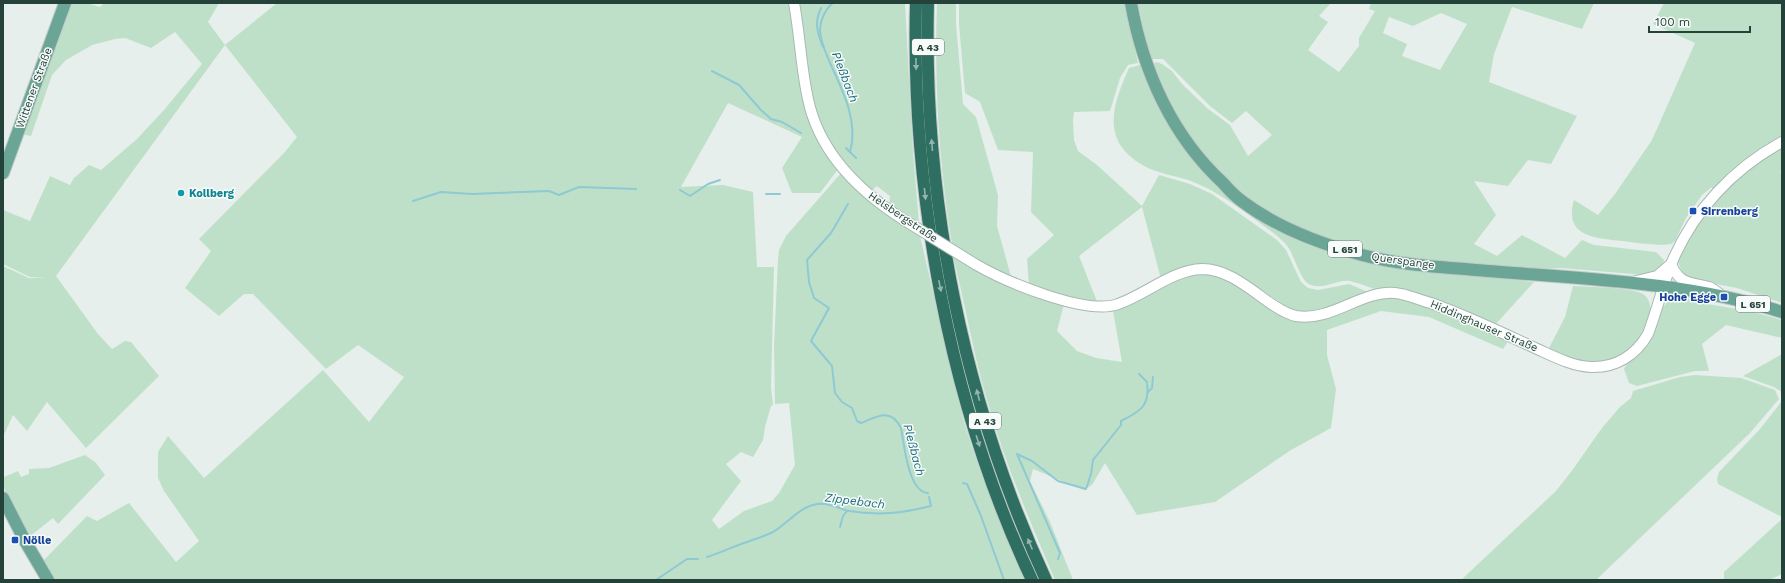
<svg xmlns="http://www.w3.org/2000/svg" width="1785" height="583" font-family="'Work Sans',sans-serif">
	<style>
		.green { fill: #bfe0c8; fill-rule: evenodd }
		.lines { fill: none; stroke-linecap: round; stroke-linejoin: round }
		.stream { stroke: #8ec9d4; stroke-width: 2 }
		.minor-casing { stroke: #a8b8b2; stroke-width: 12 }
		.major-casing { stroke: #c2cac8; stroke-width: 14 }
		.highway-casing { stroke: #c2cac8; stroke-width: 14 }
		.minor { stroke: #fff; stroke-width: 10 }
		.major { stroke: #6aa596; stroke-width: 12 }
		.highway { stroke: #2f6f62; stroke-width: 12 }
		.minor-bridge-casing { stroke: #a8b8b2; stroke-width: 12; stroke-linecap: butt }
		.minor-bridge { stroke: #fff; stroke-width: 10 }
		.oneway { fill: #93b5ae }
		.culture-dot { fill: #0f9aa8; stroke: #f7fbf9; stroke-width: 1.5 }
		.transit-dot { fill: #1a4fb4; stroke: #f7fbf9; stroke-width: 1.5 }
		.labels { text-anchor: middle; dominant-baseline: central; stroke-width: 3; stroke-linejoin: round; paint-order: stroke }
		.shield { fill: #f7fbf9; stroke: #637a73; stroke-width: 1 }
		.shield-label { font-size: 10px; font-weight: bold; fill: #24423a }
		.street-label { font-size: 11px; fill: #24423a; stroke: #f7fbf9 }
		.culture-label { font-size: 11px; font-weight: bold; fill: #0d838f; stroke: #f7fbf9; text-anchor: start }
		.transit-label { font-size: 11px; font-weight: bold; fill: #164399; stroke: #f7fbf9; text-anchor: start }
		.water-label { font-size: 12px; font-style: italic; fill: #1c6f80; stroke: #f7fbf9 }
	</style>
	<rect width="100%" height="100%" fill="#e6efeb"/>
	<g class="green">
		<path d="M70,3H87L100,7L104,3H218V5L208,22L225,45L277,3H792L805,101L839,168L820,193H792L782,168L802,137L728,103L681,187L723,185L753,192L757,267H774L771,387L773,405L771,406L765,427L763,440L753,457L741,452L726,464L741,481L712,520L719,529L744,511L772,501L779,493L795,465L789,403L775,404L774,346L778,259L779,250L786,236L842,172L890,216L920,236C935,299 948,362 965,425C981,478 1004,529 1025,580H53L42,562L87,516L97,521L129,503L176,562L199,541L164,491L158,478V452L168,436L204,478L323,370L369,422L404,377L358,345L326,369L253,294H244L219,316L185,288L211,251L199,239L284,153L297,137L225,45L56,276L98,334L112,349L125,341L131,342L159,376L86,448L47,402L27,431L13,415L3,437V266L29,278H46L30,277L3,264V210L30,221L50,176L70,185L74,178L89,165L101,170L137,139L164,110L202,64L175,32L151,48L125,38L115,39L92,45L66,60L52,75L31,136L21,134Z"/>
		<path d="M797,3H905L913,153L919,223L896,212L889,206L890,196L877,186L870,192C857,177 843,163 832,148C806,112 803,46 797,3Z"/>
		<path d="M937,3H956V24L963,104L976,117L998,195L997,226L1012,280L952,244C939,164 934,84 937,3Z"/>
		<polygon points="959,3 1125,3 1138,63 1128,65 1120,78 1110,111 1074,112 1073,120 1074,140 1078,151 1097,165 1142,206 1159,175 1190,184 1212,194 1277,240 1286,250 1301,282 1308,288 1318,290 1349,284 1373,294 1314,314 1290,309 1238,274 1218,267 1161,279 1142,207 1079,256 1098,304 1029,286 1027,259 1054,235 1031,212 1033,152 998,150 980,102 965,93 959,24"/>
		<path d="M1138,3H1331L1319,16L1328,22L1308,50L1339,72L1359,46V38L1375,11L1369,9L1371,3H1594L1582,29L1512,7L1494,54L1489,82L1577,116L1551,164L1528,160L1508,186L1474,181L1496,215L1474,244L1497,256L1522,235L1565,258L1582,240L1594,245L1656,252L1664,260L1662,269L1645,275L1561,268L1542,269L1416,261L1366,253L1292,228L1245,197L1218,173L1182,129L1152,64L1157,62L1162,64L1172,71L1182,84L1207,108L1230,125L1248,156L1272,135L1246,111L1232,123L1210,106L1163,59H1150ZM1441,13L1467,24L1440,70L1402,56L1407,44L1383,33L1389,17L1413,26Z"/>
		<path d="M1664,3H1782V138L1713,193L1712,187L1702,195L1686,218L1675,241L1671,244L1662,245C1648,244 1635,243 1622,241C1596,238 1563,237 1574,200L1598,215L1615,194L1652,140L1695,43L1653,24Z"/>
		<path d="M1140,65L1159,109L1184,147L1274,227L1412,269L1534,282L1495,325C1459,315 1423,304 1387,293C1375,290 1363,284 1350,281C1338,279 1324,290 1311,285C1300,281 1295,257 1288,247C1283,240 1275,234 1268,229C1244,211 1219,192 1191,181C1177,176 1161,174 1148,168C1100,144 1111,108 1129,68Z"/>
		<polygon points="1782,147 1782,170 1780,172 1782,174 1782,303 1737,288 1695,280 1683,274 1678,262 1680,255 1702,215 1716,199 1761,158"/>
		<path d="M953,256L988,276L1028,294L1064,304L1057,331L1077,351L1096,358L1122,362L1113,311C1140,298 1185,269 1214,274C1230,277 1244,288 1258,296C1266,301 1291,319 1299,320C1327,324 1354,304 1381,298C1411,291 1480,327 1509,340L1503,349L1429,317L1381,311L1327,330V355L1336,389L1331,428L1291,450L1215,502L1137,515L1105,463L1092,485L1084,490L1033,469L1030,481L1050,522L1073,580H1055C1031,524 1007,468 990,410C974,359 966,307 953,256Z"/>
		<path d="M1573,286C1588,287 1631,287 1643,294C1660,305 1644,340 1632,350C1626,356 1612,361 1604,363C1588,367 1563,356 1548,350L1565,317Z"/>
		<path d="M1679,296L1707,304L1750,311L1782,320V338L1726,325L1702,344L1709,371H1695L1637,386L1629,383L1624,369C1628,360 1643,349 1650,338C1660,323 1658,301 1679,296Z"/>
		<polygon points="1782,354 1782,392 1774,387 1743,376"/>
		<polygon points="1695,375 1741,378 1775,390 1779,399 1750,433 1596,580 1461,580 1556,491 1571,472 1602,428 1620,407 1631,398 1633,391 1680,377"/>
		<polygon points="1782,401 1782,517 1718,484 1717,479 1719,472 1760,429"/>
		<polygon points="85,455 96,463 105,475 58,524 53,518 29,537 3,486 4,477 18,471 21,477 29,474 29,469 49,468"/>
		<polygon points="1782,519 1782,574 1769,580 1724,580 1724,572"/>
	</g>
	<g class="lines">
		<g class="stream">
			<path d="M833,3C825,9 820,21 820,30C820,41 826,53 830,63C842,89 859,122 850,152"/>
			<polyline points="857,3 861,3"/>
			<path d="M821,8C814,23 817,32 823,47"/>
			<polyline points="712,71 739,85 761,110 771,119 782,122 801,133"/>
			<polyline points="846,148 856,158"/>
			<polyline points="680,190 690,196 708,184 720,180"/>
			<polyline points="766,194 780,194"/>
			<polyline points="413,201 441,192 472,194 549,191 559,195 579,187 636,189"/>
			<path d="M848,204L831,233L807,260L809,282L814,298L829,308L811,341L832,366L835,393L842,402L852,408L857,421L861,423C878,416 891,408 901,428C904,443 908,492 928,493"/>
			<polyline points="1148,392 1152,388 1153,377"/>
			<polyline points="963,483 967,484 981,516 1004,580"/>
			<polyline points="840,527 843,516 847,511"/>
			<path d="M707,557C717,554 726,550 736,546C748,541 761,538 773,532C788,523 799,507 817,504C830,502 838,509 849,511C878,516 903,513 931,506L929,497"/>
			<path d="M1058,559L1060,553L1017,454L1032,461L1058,481L1086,489L1091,474L1093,460L1121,425V421C1141,411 1150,406 1147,382L1139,374"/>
			<polyline points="656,580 687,559 698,559"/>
		</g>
		<g class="minor-casing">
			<g id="minor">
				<path d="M794,3C800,35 801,68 808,99C819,152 860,192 904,220"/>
				<path d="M975,264C1004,281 1086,316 1118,304C1145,295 1172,270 1202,269C1228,269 1250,289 1270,303C1278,308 1286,314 1296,316C1331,322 1362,290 1395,293C1407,294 1419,300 1431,303C1467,316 1501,332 1535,348C1553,356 1571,366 1591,367C1616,368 1636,355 1648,334C1657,310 1663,285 1672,262C1694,210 1733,169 1782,142"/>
				<path d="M1671,264C1680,285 1690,282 1709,287C1714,289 1718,293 1722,296"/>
				<polyline points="1632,282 1657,276 1671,264"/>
			</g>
		</g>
		<g class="major-casing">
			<g id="major">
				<path d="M1131,3C1143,71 1172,136 1223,183C1229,190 1236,197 1243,202C1278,228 1321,244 1362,255C1403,266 1446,267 1488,271C1587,279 1687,282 1782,312"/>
				<polyline points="3,173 65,3"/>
				<polyline points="3,498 25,541 48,580"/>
			</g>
		</g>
		<g class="highway-casing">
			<g id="highway">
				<path d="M916,3C911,195 950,406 1032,580"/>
				<path d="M928,3C923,200 963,401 1046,580"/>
			</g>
		</g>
		<use href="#minor" class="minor"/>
		<use href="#major" class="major"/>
		<use href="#highway" class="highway"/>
		<g class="minor-bridge-casing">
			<polyline id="minor-bridge" points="904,220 975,264"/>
		</g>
		<use href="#minor-bridge" class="minor-bridge"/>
	</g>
	<defs><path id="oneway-solid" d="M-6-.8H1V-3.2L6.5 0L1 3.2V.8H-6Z"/></defs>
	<g class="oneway">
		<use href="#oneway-solid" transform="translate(916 64) rotate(89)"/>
		<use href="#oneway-solid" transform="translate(932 145) rotate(-94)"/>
		<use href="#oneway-solid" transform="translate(925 194) rotate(84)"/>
		<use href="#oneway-solid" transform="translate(940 286) rotate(78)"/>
		<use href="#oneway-solid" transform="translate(978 395) rotate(-105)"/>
		<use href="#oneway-solid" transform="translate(978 441) rotate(72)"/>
		<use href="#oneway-solid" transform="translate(1030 544) rotate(-113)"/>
	</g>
	<circle class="culture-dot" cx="181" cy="193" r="4"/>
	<g class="transit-dot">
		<rect x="1689" y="207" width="8" height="8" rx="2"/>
		<rect x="1720" y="293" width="8" height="8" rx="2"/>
		<rect x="11" y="536" width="8" height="8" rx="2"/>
	</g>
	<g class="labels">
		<g class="shield">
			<rect x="912" y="39" width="32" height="16" rx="3"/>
			<rect x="1328" y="241" width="34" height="16" rx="3"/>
			<rect x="1736" y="296" width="34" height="16" rx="3"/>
			<rect x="969" y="413" width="32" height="16" rx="3"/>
		</g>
		<g class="shield-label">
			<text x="928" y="47">A 43</text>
			<text x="1345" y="249">L 651</text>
			<text x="1753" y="304">L 651</text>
			<text x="985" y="421">A 43</text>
		</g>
		<g class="street-label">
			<text transform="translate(34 88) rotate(-70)">Wittener Straße</text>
			<text transform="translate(903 217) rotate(34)">Helsbergstraße</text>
			<text transform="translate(1403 261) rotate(8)">Querspange</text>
			<text transform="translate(1484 326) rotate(23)">Hiddinghauser Straße</text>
		</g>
		<g class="culture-label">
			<text x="189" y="193">Kollberg</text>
		</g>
		<g class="transit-label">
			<text x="1701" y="211">Sirrenberg</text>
			<text x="1716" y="297" text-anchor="end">Hohe Egge</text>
			<text x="23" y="540">Nölle</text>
		</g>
		<g class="water-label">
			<text transform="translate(845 77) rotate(69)">Pleßbach</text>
			<text transform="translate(914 450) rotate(75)">Pleßbach</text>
			<text transform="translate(855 501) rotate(7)">Zippebach</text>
		</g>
	</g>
	<rect width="1785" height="583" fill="none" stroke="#24423a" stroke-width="8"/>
	<path d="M1649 26v6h101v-6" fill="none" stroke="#24423a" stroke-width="2"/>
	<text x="1655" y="26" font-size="12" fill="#24423a" stroke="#f7fbf9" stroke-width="3" paint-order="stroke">100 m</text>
</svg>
